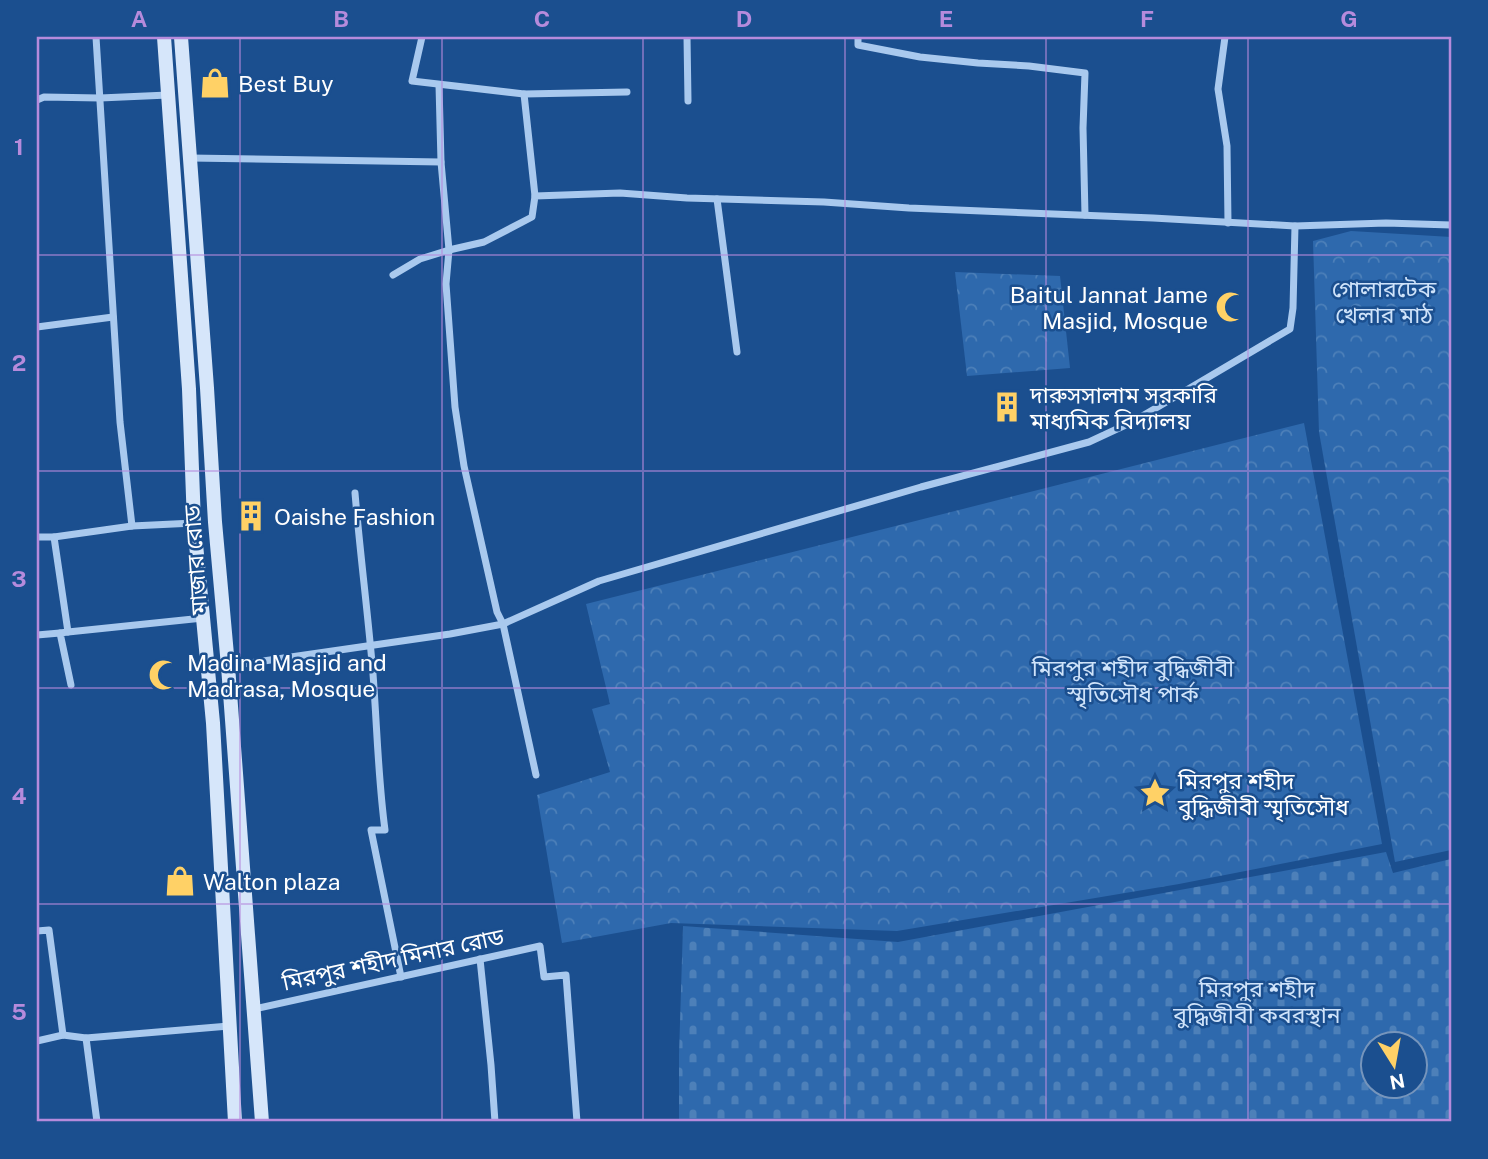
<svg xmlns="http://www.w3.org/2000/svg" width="1488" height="1159" font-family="'Public Sans','Noto Sans Bengali',sans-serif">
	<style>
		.cemetery { fill: url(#cemetery-stones); fill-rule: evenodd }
		.park { fill: url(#park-crowns) }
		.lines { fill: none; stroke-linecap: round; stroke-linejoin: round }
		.minor { stroke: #a9c9ee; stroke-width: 7 }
		.secondary { stroke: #d6e6fa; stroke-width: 14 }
		.grid { fill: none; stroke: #b68bdc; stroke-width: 2; stroke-opacity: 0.55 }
		.labels { text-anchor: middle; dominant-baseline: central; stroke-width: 5; stroke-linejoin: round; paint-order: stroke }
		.poi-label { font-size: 23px; fill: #fff; stroke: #1b4f8f; text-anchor: start }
		.park-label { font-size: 23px; fill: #cfe3fa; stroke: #1b4f8f }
		.street-label { font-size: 23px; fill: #fff; stroke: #1b4f8f }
		.neatline { fill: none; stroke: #b68bdc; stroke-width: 2.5 }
		.grid-label { font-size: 23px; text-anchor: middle; font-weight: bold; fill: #b68bdc }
	</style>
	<defs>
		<pattern id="cemetery-stones" width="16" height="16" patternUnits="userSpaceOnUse" patternTransform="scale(1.75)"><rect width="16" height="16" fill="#2e69ad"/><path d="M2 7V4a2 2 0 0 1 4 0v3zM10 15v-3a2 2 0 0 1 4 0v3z" fill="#4d80b9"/></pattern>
		<pattern id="park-crowns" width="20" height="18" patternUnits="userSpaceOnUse" patternTransform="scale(1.75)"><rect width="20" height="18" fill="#2e69ad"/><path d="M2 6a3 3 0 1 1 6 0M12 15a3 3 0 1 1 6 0" fill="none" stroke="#4d80b9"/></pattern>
	</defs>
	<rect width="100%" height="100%" fill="#1b4f8f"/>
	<path class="cemetery" d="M1386,852L1393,873L1451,859V1122H679V1055L683,926L898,942ZM1372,1044H1414V1086H1372Z"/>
	<g class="park">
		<polygon points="1351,231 1451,237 1451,850 1395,862 1319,432 1313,241"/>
		<polygon points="955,272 1060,276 1070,368 967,376"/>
		<polygon points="1304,423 1382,844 1179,884 897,931 671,923 562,943 537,795 610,772 592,709 610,704 586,604"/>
	</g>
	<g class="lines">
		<g class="minor">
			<polyline points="96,37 120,422 132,526"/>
			<polyline points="422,37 412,81 524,94 627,92"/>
			<polyline points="687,37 688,101"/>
			<polyline points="858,37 858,45 920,57 978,63 1029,66 1085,73 1083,128 1085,215"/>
			<polyline points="1225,37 1218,89 1227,146 1228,223"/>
			<polyline points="439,85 441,162 449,250 446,284 455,407 464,466 497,612 503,624 536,775"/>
			<polyline points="524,94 535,196"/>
			<polyline points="37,100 44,97 100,98 168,95"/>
			<polyline points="190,158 441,162"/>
			<polyline points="717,199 737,352"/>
			<polyline points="393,275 420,259 449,250 484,242 532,217 535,196 620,193 687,198 824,202 909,208 1153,218 1295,226 1386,223 1451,225"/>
			<polyline points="37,327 113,317"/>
			<path d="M355,493C360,553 368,614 373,674C377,726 378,778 385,830H371L401,977"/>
			<polyline points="37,537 54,537 132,526 194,523"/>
			<polyline points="54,537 68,632 203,618"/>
			<polyline points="68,632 60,633 71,685"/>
			<polyline points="37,635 60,633"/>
			<polyline points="229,666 450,634 503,624 599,581 921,487 1089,442 1132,422 1168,401 1290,329 1293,308 1295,226"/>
			<polyline points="37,931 49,930 63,1035"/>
			<polyline points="480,959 491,1065 495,1122"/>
			<polyline points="254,1009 540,946 544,977 566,975 577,1122"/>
			<polyline points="86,1038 97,1122"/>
			<polyline points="37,1041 63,1035 86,1038 229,1026"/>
		</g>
		<g class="secondary">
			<polyline points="164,37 189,389 194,523 213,723 235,1122"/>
			<polyline points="181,37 207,388 215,522 228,666 262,1122"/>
		</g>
	</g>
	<path class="grid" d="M240,37V1122M442,37V1122M643,37V1122M845,37V1122M1046,37V1122M1248,37V1122M37,255H1451M37,471H1451M37,688H1451M37,904H1451"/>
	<defs>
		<g id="shop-bare" transform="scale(2.415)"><path d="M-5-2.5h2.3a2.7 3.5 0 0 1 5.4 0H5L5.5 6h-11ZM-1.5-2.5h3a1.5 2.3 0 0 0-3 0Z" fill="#ffd166" stroke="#1b4f8f" stroke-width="2.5" paint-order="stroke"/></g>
		<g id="mosque-bare" transform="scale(2.415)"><path d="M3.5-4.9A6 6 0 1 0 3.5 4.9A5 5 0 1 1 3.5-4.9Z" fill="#ffd166" stroke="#1b4f8f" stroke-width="2.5" paint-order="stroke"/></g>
		<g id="building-bare" transform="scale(2.415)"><path d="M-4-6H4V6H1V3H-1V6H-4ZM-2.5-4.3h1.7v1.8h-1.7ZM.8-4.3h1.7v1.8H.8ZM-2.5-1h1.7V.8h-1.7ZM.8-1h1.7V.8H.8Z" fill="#ffd166" stroke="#1b4f8f" stroke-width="2.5" paint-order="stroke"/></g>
		<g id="sight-bare" transform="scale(2.415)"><path d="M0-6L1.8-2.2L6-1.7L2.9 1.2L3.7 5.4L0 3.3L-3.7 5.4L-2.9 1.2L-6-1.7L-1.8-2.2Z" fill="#ffd166" stroke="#1b4f8f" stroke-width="2.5" paint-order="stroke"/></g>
	</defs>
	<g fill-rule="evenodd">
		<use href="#shop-bare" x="215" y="83"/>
		<use href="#mosque-bare" x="1231" y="307"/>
		<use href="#building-bare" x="1007" y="407"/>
		<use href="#building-bare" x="251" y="516"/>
		<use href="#mosque-bare" x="164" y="675"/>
		<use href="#sight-bare" x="1155" y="793"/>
		<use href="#shop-bare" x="180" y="881"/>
	</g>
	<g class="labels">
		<g class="poi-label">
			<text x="238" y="83">Best Buy</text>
			<text x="1208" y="294" text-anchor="end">Baitul Jannat Jame<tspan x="1208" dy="26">Masjid, Mosque</tspan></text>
			<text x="1030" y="394">দারুসসালাম সরকারি<tspan x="1030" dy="26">মাধ্যমিক বিদ্যালয়</tspan></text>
			<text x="274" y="516">Oaishe Fashion</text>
			<text x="187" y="662">Madina Masjid and<tspan x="187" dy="26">Madrasa, Mosque</tspan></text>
			<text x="1178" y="780">মিরপুর শহীদ<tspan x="1178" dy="26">বুদ্ধিজীবী স্মৃতিসৌধ</tspan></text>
			<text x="203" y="881">Walton plaza</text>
		</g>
		<g class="park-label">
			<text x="1384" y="288">গোলারটেক<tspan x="1384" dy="26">খেলার মাঠ</tspan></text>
			<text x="1133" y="667">মিরপুর শহীদ বুদ্ধিজীবী<tspan x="1133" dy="26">স্মৃতিসৌধ পার্ক</tspan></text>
			<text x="1257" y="988">মিরপুর শহীদ<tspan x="1257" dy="26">বুদ্ধিজীবী কবরস্থান</tspan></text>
		</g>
		<g class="street-label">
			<text transform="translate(195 560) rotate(-94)">মাজার রোড</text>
			<text transform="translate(393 959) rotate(-12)">মিরপুর শহীদ মিনার রোড</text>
		</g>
	</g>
	<rect width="1488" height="1159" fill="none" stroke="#1b4f8f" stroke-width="77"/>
	<g transform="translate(1394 1065) rotate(169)"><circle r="33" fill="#1b4f8f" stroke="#7695bc" stroke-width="2"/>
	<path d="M0-5L12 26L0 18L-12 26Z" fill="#ffd166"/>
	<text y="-10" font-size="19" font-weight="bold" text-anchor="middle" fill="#ffffff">N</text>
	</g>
	<rect x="38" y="38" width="1412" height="1082" class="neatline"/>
	<g class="grid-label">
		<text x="139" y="27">A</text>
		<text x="341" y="27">B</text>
		<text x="542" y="27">C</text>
		<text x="744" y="27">D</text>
		<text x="946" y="27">E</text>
		<text x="1147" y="27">F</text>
		<text x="1349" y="27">G</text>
		<text x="19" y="155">1</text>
		<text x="19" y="371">2</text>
		<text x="19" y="587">3</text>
		<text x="19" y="804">4</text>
		<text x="19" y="1020">5</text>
	</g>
</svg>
